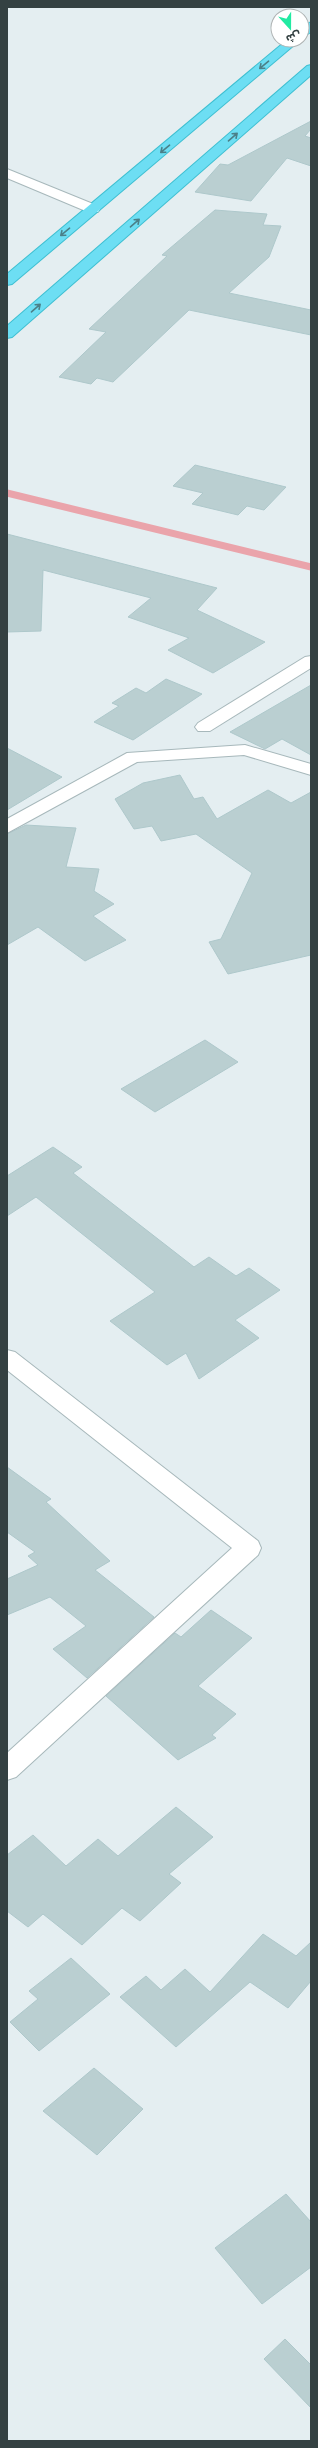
<svg xmlns="http://www.w3.org/2000/svg" width="318" height="2448" font-family="'Nunito Sans','Noto Sans Arabic',sans-serif">
	<style>
		.lines { fill: none; stroke-linecap: round; stroke-linejoin: round }
		.stream { stroke: #eaa4ab; stroke-width: 7 }
		.building { fill: #bacfd1; stroke: #aec8cb }
		.minor-casing { stroke: #a7b8bb; stroke-width: 2 }
		.highway-casing { stroke: #3ebfd1; stroke-width: 2 }
		.minor { fill: #fff; fill-rule: evenodd }
		.highway { fill: #6ddef3; fill-rule: evenodd }
		.oneway { stroke: #4b8089 }
	</style>
	<rect width="100%" height="100%" fill="#e4eef1"/>
	<g class="lines">
		<polyline class="stream" points="7,493 311,567"/>
	</g>
	<g class="building">
		<polygon points="311,121 311,129 305,136 311,138 311,166 287,158 251,201 195,192 220,164 228,165"/>
		<polygon points="215,210 267,214 263,225 281,226 269,257 229,293 311,310 311,335 189,310 113,382 97,378 91,384 59,377 106,332 89,329 167,256 162,255"/>
		<polygon points="195,465 286,487 264,510 247,506 238,515 192,504 203,493 173,486"/>
		<polygon points="7,534 217,588 197,610 265,642 213,673 168,650 189,638 128,617 151,598 43,570 41,631 7,632"/>
		<polygon points="166,679 202,694 133,740 94,722 119,706 112,703 136,688 146,693"/>
		<polygon points="311,685 311,755 282,739 265,749 230,732"/>
		<polygon points="7,748 62,777 7,810"/>
		<polygon points="180,775 194,799 203,797 217,819 268,790 291,803 311,792 311,955 228,974 209,942 221,939 252,873 196,834 161,841 152,826 134,829 115,799 143,783"/>
		<polygon points="26,825 76,828 66,867 99,869 94,891 114,904 93,916 126,940 85,961 38,927 7,945 7,834"/>
		<polygon points="205,1040 238,1062 155,1112 121,1089"/>
		<polygon points="53,1147 82,1167 73,1173 194,1267 209,1257 236,1276 249,1268 280,1290 235,1320 259,1338 199,1379 186,1353 167,1365 110,1321 155,1292 36,1197 7,1216 7,1176"/>
		<polygon points="7,1467 51,1499 46,1502 110,1561 95,1570 154,1617 87,1678 53,1649 86,1626 50,1597 7,1615 7,1579 38,1565 28,1556 35,1552 7,1532"/>
		<polygon points="211,1610 252,1638 198,1686 236,1714 212,1735 216,1738 178,1760 106,1696 175,1633 181,1637"/>
		<polygon points="176,1807 213,1837 169,1874 181,1883 140,1921 122,1908 82,1945 43,1914 28,1927 7,1911 7,1855 33,1835 66,1866 98,1839 118,1856"/>
		<polygon points="263,1934 296,1956 311,1942 311,1981 288,2008 250,1982 176,2047 120,1997 146,1976 161,1990 185,1969 210,1992"/>
		<polygon points="71,1958 110,1994 39,2051 10,2022 38,1999 29,1991"/>
		<polygon points="94,2068 143,2109 97,2155 43,2111"/>
		<polygon points="286,2194 311,2222 311,2267 262,2304 215,2248"/>
		<polygon points="285,2339 311,2365 311,2408 264,2359"/>
	</g>
	<g class="lines">
		<g class="minor-casing">
			<g id="minor">
				<polygon points="7,169 98,206 100,209 98,212 88,212 7,178"/>
				<polygon points="311,656 311,668 210,731 198,731 195,727 198,723 305,657"/>
				<polygon points="245,745 311,764 311,775 244,755 137,762 7,833 7,819 127,753"/>
				<polygon points="7,1350 15,1352 258,1541 261,1548 258,1555 16,1777 7,1780 7,1753 232,1548 7,1370"/>
			</g>
		</g>
		<g class="highway-casing">
			<g id="highway">
				<polygon points="311,22 311,32 302,37 302,27"/>
				<polygon points="287,40 300,40 12,284 7,285 7,274"/>
				<polygon points="311,65 311,75 12,337 7,338 7,326 307,66"/>
			</g>
		</g>
		<use href="#minor" class="minor"/>
		<use href="#highway" class="highway"/>
	</g>
	<defs><path id="oneway-shaft" d="M-6 0H5M1.5-3L5.5 0L1.5 3" fill="none" stroke-width="1.6" stroke-linecap="round" stroke-linejoin="round"/></defs>
	<g class="oneway">
		<use href="#oneway-shaft" transform="translate(264 65) rotate(140)"/>
		<use href="#oneway-shaft" transform="translate(233 137) rotate(-41)"/>
		<use href="#oneway-shaft" transform="translate(165 149) rotate(140)"/>
		<use href="#oneway-shaft" transform="translate(135 223) rotate(-41)"/>
		<use href="#oneway-shaft" transform="translate(65 232) rotate(140)"/>
		<use href="#oneway-shaft" transform="translate(36 308) rotate(-41)"/>
	</g>
	<rect width="318" height="2448" fill="none" stroke="#344142" stroke-width="16"/>
	<g transform="translate(290 28) rotate(159)"><circle r="19" fill="#ffffff" stroke="#aeb3b3"/>
	<path d="M0-3L7 15L0 10L-7 15Z" fill="#22eaa2"/>
	<text y="-6" font-size="11" font-weight="bold" text-anchor="middle" fill="#344142">ش</text>
	</g>
</svg>
